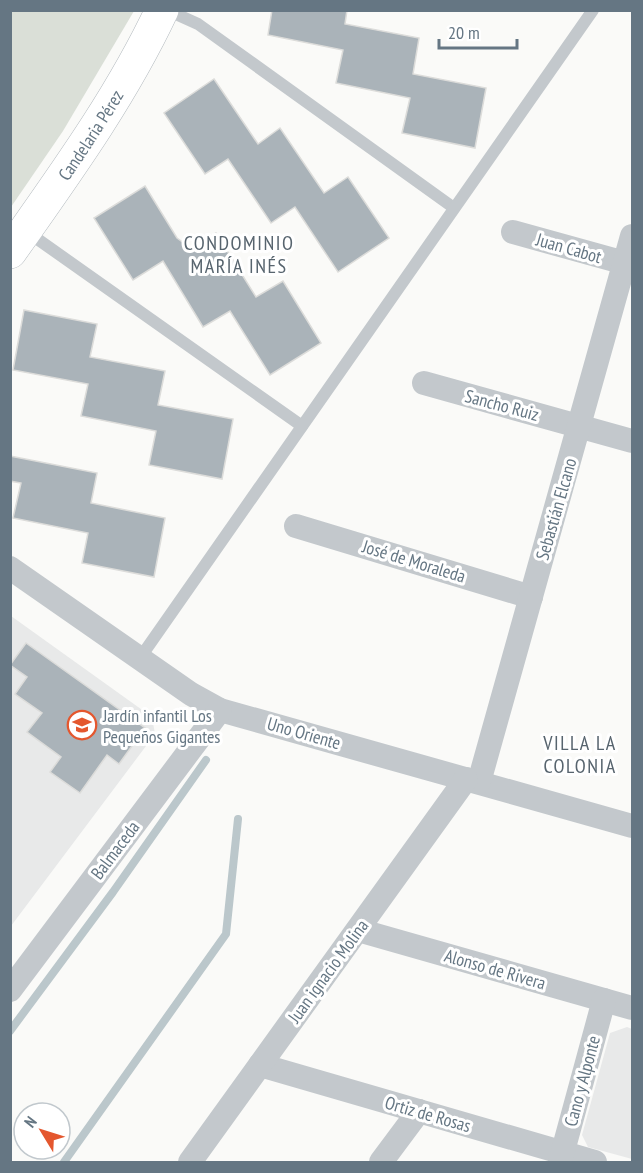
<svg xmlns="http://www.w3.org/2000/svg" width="643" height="1173" font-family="'PT Sans Narrow',sans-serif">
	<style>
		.built { fill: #e8e9e9 }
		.green { fill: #dadfd7 }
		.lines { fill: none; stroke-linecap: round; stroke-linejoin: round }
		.stream { stroke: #bbc7cb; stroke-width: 8 }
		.building { fill: #aab3b9; stroke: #dcdcda; stroke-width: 1.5 }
		.secondary-casing { stroke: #b3babf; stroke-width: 34 }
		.lane { stroke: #c3c8cc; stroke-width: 12 }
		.street { stroke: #c3c8cc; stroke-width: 24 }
		.secondary { stroke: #fff; stroke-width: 33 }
		.labels { text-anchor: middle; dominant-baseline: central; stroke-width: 6; stroke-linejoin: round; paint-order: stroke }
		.street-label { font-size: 18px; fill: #657683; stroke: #fff }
		.poi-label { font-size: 18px; fill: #657683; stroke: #fff; text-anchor: start }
		.neighbourhood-label { font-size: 20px; letter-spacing: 1.5px; fill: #57646e; stroke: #fff }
	</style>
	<rect width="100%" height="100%" fill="#fafaf8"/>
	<g class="built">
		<polygon points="11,616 152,717 155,734 11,926"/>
		<polygon points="627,1027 632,1029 632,1159 588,1147 582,1135 610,1033"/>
	</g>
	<polygon class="green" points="11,10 134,11 63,131 11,207"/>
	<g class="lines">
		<g class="stream">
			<polyline points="10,1031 113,892 206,760"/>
			<polyline points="64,1162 226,934 238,819"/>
		</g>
	</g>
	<g class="building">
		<polygon points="272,10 347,10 345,24 419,38 413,74 486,88 475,148 402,133 410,98 336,83 343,50 268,35"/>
		<polygon points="214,79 258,144 280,128 324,193 348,177 389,238 338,272 295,207 271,223 228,159 205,174 164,113"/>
		<polygon points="145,186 177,238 191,248 216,233 256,297 283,281 321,343 270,375 230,311 203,327 163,261 133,280 94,218"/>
		<polygon points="24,310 97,324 90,357 165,371 158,405 233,419 222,479 149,465 156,431 81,416 88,384 13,370"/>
		<polygon points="10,456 97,473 91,503 165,518 154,577 82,563 88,533 13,518 21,483 10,481"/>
		<polygon points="26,643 145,728 119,764 107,755 80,793 50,772 61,757 27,732 42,713 15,694 27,677 10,665"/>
	</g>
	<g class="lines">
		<g class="secondary-casing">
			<g id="secondary">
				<path id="s1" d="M10,252C65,174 121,97 162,10"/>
			</g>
		</g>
		<g class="lane">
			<polyline points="167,10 198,24 454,208"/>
			<polyline points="26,231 302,426"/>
			<polyline points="140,658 593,10"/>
		</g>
		<g class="street">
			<polyline points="513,232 625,263"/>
			<polyline points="424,383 632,441"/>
			<polyline points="296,526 531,597"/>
			<polyline points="10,568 191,694 220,710 632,826"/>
			<polyline points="479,782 632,236"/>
			<polyline points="358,930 632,1008"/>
			<polyline points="10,990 220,710"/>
			<polyline points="260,1065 595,1162"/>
			<polyline points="190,1162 466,779"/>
			<polyline points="381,1162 419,1111"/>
			<polyline points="560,1162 604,1000"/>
		</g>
		<use href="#secondary" class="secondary"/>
	</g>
	<defs>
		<g id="school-ring" transform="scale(1.5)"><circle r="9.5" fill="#fff" stroke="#e4572e" stroke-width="1.5"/><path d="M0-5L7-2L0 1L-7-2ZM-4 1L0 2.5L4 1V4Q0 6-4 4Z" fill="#e4572e"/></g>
	</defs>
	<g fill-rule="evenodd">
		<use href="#school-ring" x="82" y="725"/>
	</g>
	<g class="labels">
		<g class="street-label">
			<text stroke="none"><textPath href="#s1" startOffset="142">Candelaria Pérez</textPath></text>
			<text transform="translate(569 248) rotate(16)">Juan Cabot</text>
			<text transform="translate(502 405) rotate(15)">Sancho Ruiz</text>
			<text transform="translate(556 509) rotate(-74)">Sebastián Elcano</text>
			<text transform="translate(414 561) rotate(17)">José de Moraleda</text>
			<text transform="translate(304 733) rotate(16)">Uno Oriente</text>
			<text transform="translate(115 850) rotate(-53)">Balmaceda</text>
			<text transform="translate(495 969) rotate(16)">Alonso de Rivera</text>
			<text transform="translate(328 971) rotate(-54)">Juan ignacio Molina</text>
			<text transform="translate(582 1081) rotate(-75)">Cano y Alponte</text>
			<text transform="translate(428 1114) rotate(16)">Ortiz de Rosas</text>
		</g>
		<g class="poi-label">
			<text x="103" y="715">Jardín infantil Los<tspan x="103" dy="21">Pequeños Gigantes</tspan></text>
		</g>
		<g class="neighbourhood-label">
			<text x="239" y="243">CONDOMINIO<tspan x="239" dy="23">MARÍA INÉS</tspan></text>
			<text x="580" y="743">VILLA LA<tspan x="580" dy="23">COLONIA</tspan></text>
		</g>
	</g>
	<rect width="643" height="1173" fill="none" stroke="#657683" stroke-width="24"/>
	<g transform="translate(42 1131) rotate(308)"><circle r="28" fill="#ffffff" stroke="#c1c8cd" stroke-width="1.5"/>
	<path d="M0-4.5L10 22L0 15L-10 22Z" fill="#e4572e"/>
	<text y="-9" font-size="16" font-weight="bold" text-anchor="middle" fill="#657683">N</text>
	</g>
	<path d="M439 39v9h78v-9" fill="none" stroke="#657683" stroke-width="3"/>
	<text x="448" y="39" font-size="18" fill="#657683" stroke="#ffffff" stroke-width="4.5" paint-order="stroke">20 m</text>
</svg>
